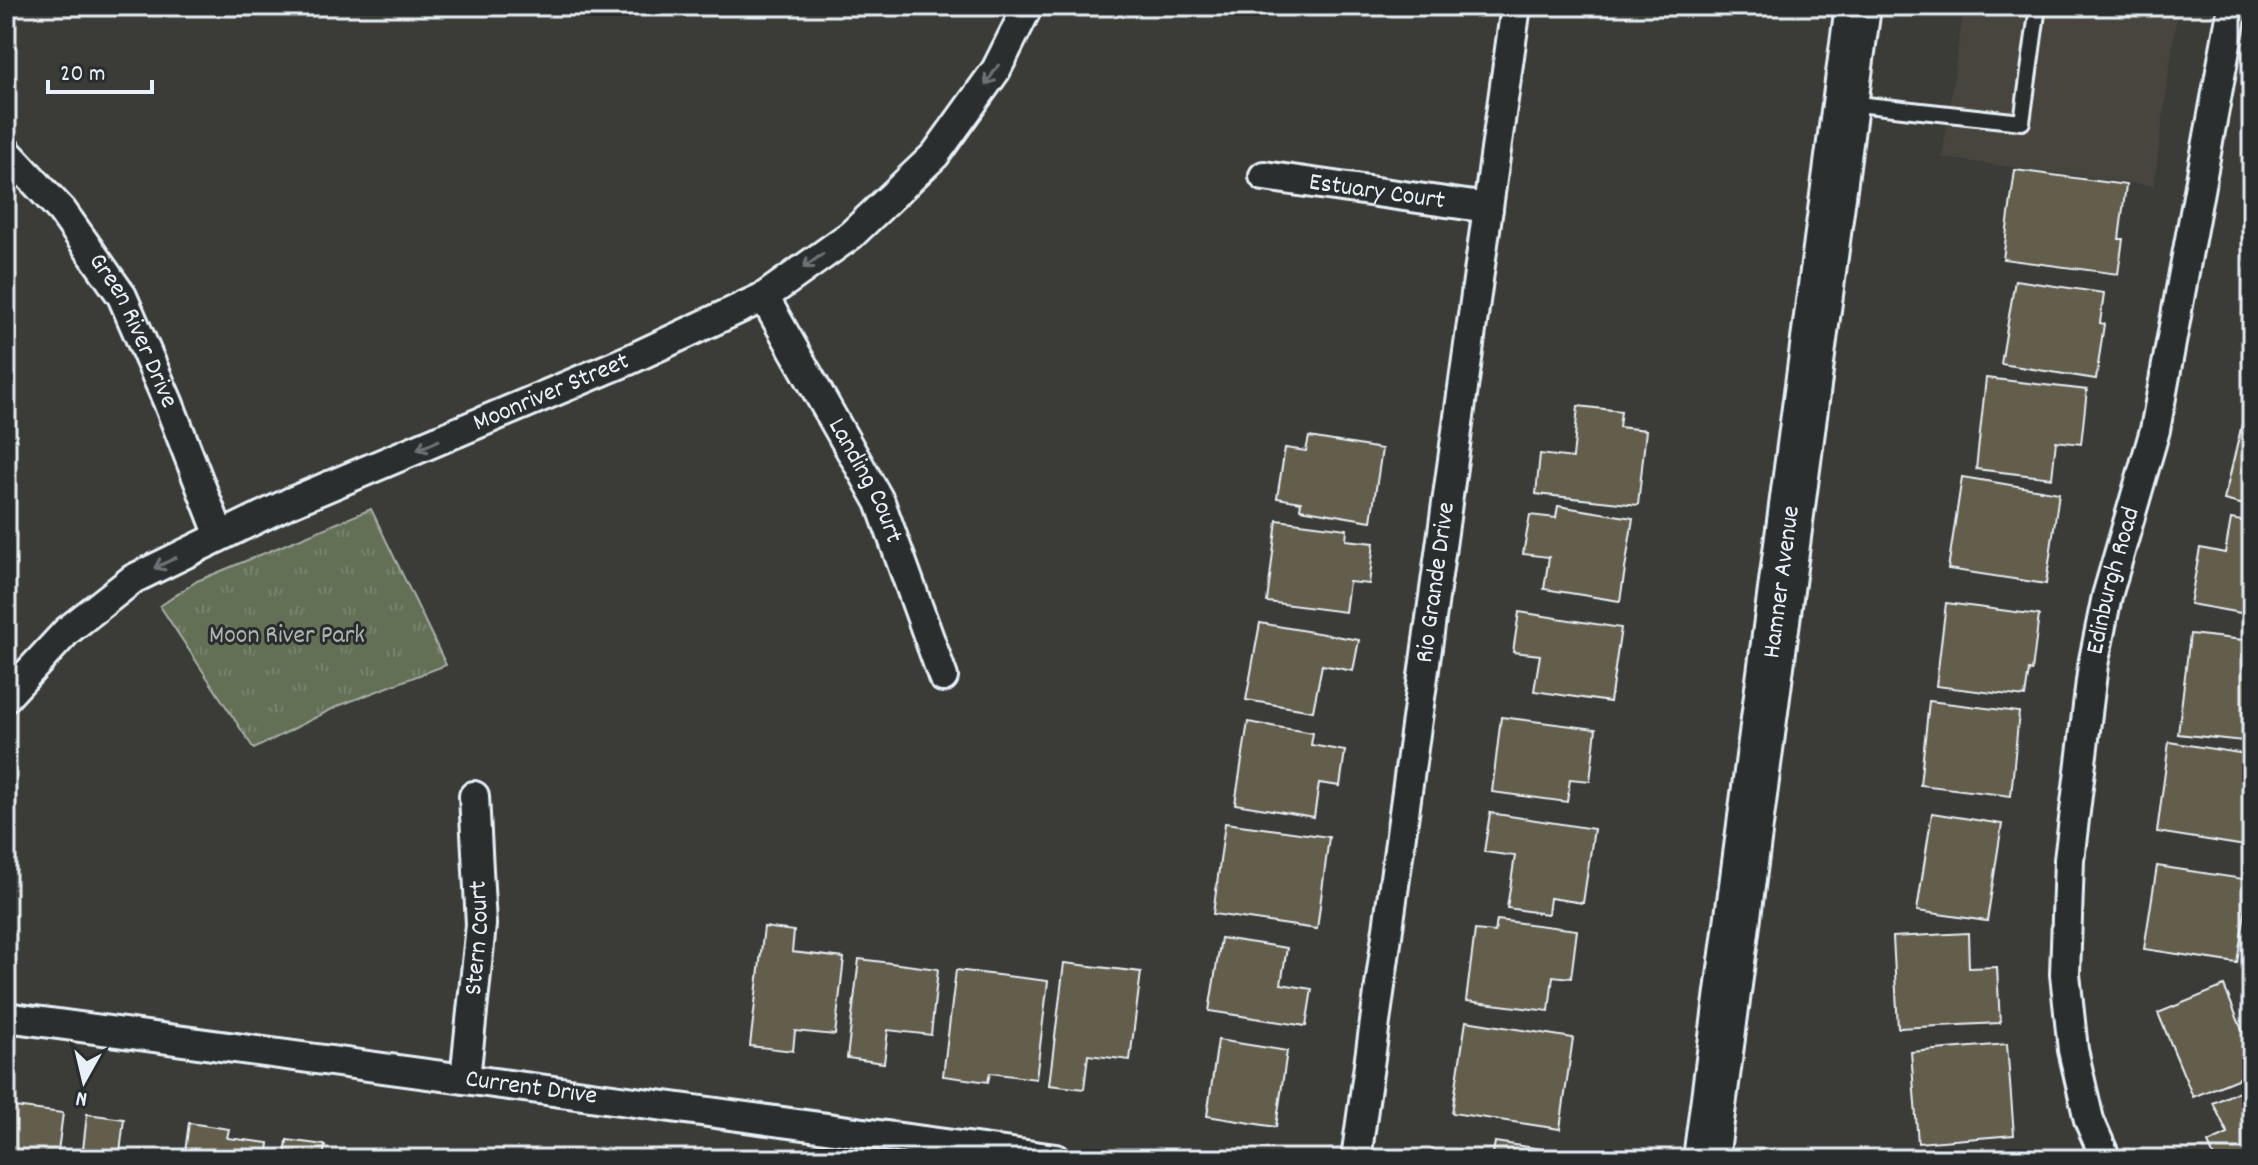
<svg xmlns="http://www.w3.org/2000/svg" width="2258" height="1165" font-family="Dekko,sans-serif">
	<style>
		.built { fill: #47453d }
		.park { fill: url(#park-tufts); stroke: #a6b0a7; stroke-width: 2 }
		.building { fill: #635d4c; stroke: #e8f1f8; stroke-width: 2 }
		.lines { fill: none; stroke-linecap: round; stroke-linejoin: round }
		.lane-casing { stroke: #e8f1f8; stroke-width: 20 }
		.street-casing { stroke: #e8f1f8; stroke-width: 34 }
		.primary-casing { stroke: #e8f1f8; stroke-width: 50 }
		.lane { stroke: #2a2d2e; stroke-width: 14 }
		.street { stroke: #2a2d2e; stroke-width: 28 }
		.primary { stroke: #2a2d2e; stroke-width: 44 }
		.oneway { stroke: #6c7275 }
		.labels { text-anchor: middle; dominant-baseline: central; stroke-width: 6; stroke-linejoin: round; paint-order: stroke }
		.street-label { font-size: 26px; fill: #e8f1f8; stroke: #2a2d2e }
		.park-label { font-size: 26px; fill: #acb6af; stroke: #2a2d2e }
	</style>
	<defs>
		<pattern id="park-tufts" width="24" height="20" patternUnits="userSpaceOnUse" patternTransform="scale(2)"><rect width="24" height="20" fill="#636f56"/><path d="M3 7l-1-3M5 7V3M7 7l1-3M15 17l-1-3M17 17v-4M19 17l1-3" fill="none" stroke="#79846f"/></pattern>
	</defs>
	<rect width="100%" height="100%" fill="#3b3b37"/>
	<filter id="ink" filterUnits="userSpaceOnUse"><feTurbulence type="fractalNoise" baseFrequency=".0125" numOctaves="2"/><feDisplacementMap in="SourceGraphic" scale="16" xChannelSelector="R" yChannelSelector="G"/><feConvolveMatrix kernelMatrix="1 2 1 2 8 2 1 2 1" color-interpolation-filters="sRGB"/></filter>
	<g filter="url(#ink)">
		<polygon class="built" points="1964,6 2178,6 2154,186 1942,158"/>
		<polygon class="park" points="371,509 446,665 338,706 254,749 160,606 197,581"/>
		<g class="building">
			<polygon points="2015,170 2126,185 2119,239 2123,239 2118,274 2003,259"/>
			<polygon points="2015,280 2104,293 2100,323 2104,324 2096,379 2001,364"/>
			<polygon points="1986,378 2087,390 2081,444 2056,441 2052,478 1976,469"/>
			<polygon points="2247,403 2252,405 2252,507 2224,500"/>
			<polygon points="1578,406 1621,411 1619,427 1646,430 1638,505 1536,494 1540,454 1573,458"/>
			<polygon points="1309,437 1382,449 1371,521 1300,509 1301,502 1277,498 1285,448 1306,451"/>
			<polygon points="1962,477 2059,493 2046,584 1948,569"/>
			<polygon points="1558,506 1633,518 1620,601 1544,589 1549,557 1523,554 1530,515 1556,518"/>
			<polygon points="2231,519 2252,523 2252,615 2190,604 2200,548 2225,553"/>
			<polygon points="1277,520 1347,529 1346,540 1374,543 1369,584 1349,582 1345,612 1267,602"/>
			<polygon points="1946,603 2039,615 2032,671 2029,670 2025,697 1936,686"/>
			<polygon points="1519,612 1621,628 1610,702 1534,691 1540,655 1513,652"/>
			<polygon points="1260,623 1359,640 1353,671 1322,665 1313,711 1246,700"/>
			<polygon points="2190,634 2252,641 2252,742 2178,734"/>
			<polygon points="1929,701 2019,712 2011,796 1920,785"/>
			<polygon points="1501,717 1596,729 1590,781 1570,779 1567,802 1492,792"/>
			<polygon points="1248,722 1313,733 1311,745 1345,751 1340,786 1319,783 1314,817 1235,804"/>
			<polygon points="2169,742 2252,755 2252,847 2157,832"/>
			<polygon points="1490,813 1594,829 1583,903 1550,898 1548,914 1507,908 1515,856 1484,852"/>
			<polygon points="1932,813 2002,824 1987,921 1917,911"/>
			<polygon points="1225,823 1329,837 1317,929 1213,914"/>
			<polygon points="2157,866 2250,880 2237,963 2144,949"/>
			<polygon points="1497,920 1577,930 1571,978 1553,976 1549,1011 1466,1001 1475,930 1495,932"/>
			<polygon points="764,927 794,931 792,952 844,958 835,1035 795,1031 793,1051 750,1046"/>
			<polygon points="1968,933 1969,968 1997,967 2000,1023 1898,1028 1893,937"/>
			<polygon points="1221,938 1287,948 1281,984 1312,989 1306,1026 1209,1011"/>
			<polygon points="859,959 938,969 931,1035 888,1030 884,1063 847,1058"/>
			<polygon points="1064,963 1141,972 1130,1060 1088,1055 1084,1089 1049,1085"/>
			<polygon points="956,970 1048,981 1036,1079 990,1073 988,1082 943,1076"/>
			<polygon points="2224,986 2252,1054 2252,1073 2193,1097 2158,1013"/>
			<polygon points="1466,1021 1573,1038 1560,1129 1452,1113"/>
			<polygon points="1218,1040 1287,1051 1276,1127 1207,1116"/>
			<polygon points="2007,1044 2014,1135 1918,1143 1911,1052"/>
			<polygon points="2252,1085 2252,1159 2215,1159 2208,1143 2228,1134 2213,1103"/>
			<polygon points="6,1106 63,1113 57,1159 6,1159"/>
			<polygon points="87,1114 124,1119 120,1153 161,1159 82,1159"/>
			<polygon points="189,1123 229,1129 227,1138 269,1143 267,1159 184,1159"/>
			<polygon points="287,1140 325,1145 323,1159 285,1159"/>
			<polygon points="1495,1142 1562,1152 1561,1159 1492,1159"/>
			<polygon points="401,1152 440,1157 439,1159 401,1159"/>
		</g>
		<g class="lines">
			<g class="lane-casing">
				<polyline id="lane" points="1848,103 2022,122 2038,6"/>
			</g>
			<g class="street-casing">
				<g id="street">
					<path id="s1" d="M6,151L62,211L122,296L168,402L220,536"/>
					<path id="s2" d="M1264,176L1488,208"/>
					<path id="s3" d="M764,297L880,502L943,677"/>
					<path id="s4" d="M6,697L67,631L133,579L289,503L631,359L764,297L851,235L935,155L996,70L1028,6"/>
					<path id="s5" d="M6,1017L1056,1159"/>
					<path id="s6" d="M465,1079L481,925L474,796"/>
					<path id="s7" d="M1356,1159L1516,6"/>
					<path id="s8" d="M2106,1159L2089,1120L2073,1050L2065,974L2069,860L2093,665L2107,596L2155,430L2233,6"/>
				</g>
			</g>
			<g class="primary-casing">
				<g id="primary">
					<path id="s9" d="M1706,1159L1858,6"/>
				</g>
			</g>
			<use href="#lane" class="lane"/>
			<use href="#street" class="street"/>
			<use href="#primary" class="primary"/>
		</g>
		<defs><path id="oneway-shaft" d="M-6 0H5M1.5-3L5.5 0L1.5 3" fill="none" stroke-width="1.6" stroke-linecap="round" stroke-linejoin="round" transform="scale(2)"/></defs>
		<g class="oneway">
			<use href="#oneway-shaft" transform="translate(992 75) rotate(123)"/>
			<use href="#oneway-shaft" transform="translate(813 261) rotate(144)"/>
			<use href="#oneway-shaft" transform="translate(428 445) rotate(157)"/>
			<use href="#oneway-shaft" transform="translate(165 563) rotate(154)"/>
		</g>
	</g>
	<g class="labels">
		<g class="street-label">
			<text stroke="none"><textPath href="#s2" startOffset="114">Estuary Court</textPath></text>
			<text stroke="none"><textPath href="#s1" startOffset="222">Green River Drive</textPath></text>
			<text stroke="none"><textPath href="#s4" startOffset="632">Moonriver Street</textPath></text>
			<text stroke="none"><textPath href="#s3" startOffset="210">Landing Court</textPath></text>
			<text stroke="none"><textPath href="#s8" startOffset="588">Edinburgh Road</textPath></text>
			<text stroke="none"><textPath href="#s7" startOffset="582">Rio Grande Drive</textPath></text>
			<text stroke="none"><textPath href="#s9" startOffset="582">Hamner Avenue</textPath></text>
			<text stroke="none"><textPath href="#s6" startOffset="142">Stern Court</textPath></text>
			<text stroke="none"><textPath href="#s5" startOffset="530">Current Drive</textPath></text>
		</g>
		<g class="park-label">
			<text x="287" y="636">Moon River Park</text>
		</g>
	</g>
	<rect width="2258" height="1165" fill="none" stroke="#2a2d2e" stroke-width="32"/>
	<rect x="16" y="16" width="2226" height="1133" fill="none" stroke="#e8f1f8" stroke-width="3" filter="url(#ink)"/>
	<g transform="translate(84 1081) rotate(188)" stroke="#2a2d2e" stroke-width="6" paint-order="stroke">
	<path d="M0-6L14 30L0 20L-14 30Z" fill="#e8f1f8"/>
	<text y="-12" font-size="22" font-weight="bold" text-anchor="middle" fill="#e8f1f8">N</text>
	</g>
	<path d="M48 80v12h104v-12" fill="none" stroke="#e8f1f8" stroke-width="4"/>
	<text x="60" y="80" font-size="24" fill="#e8f1f8" stroke="#2a2d2e" stroke-width="6" paint-order="stroke">20 m</text>
</svg>
